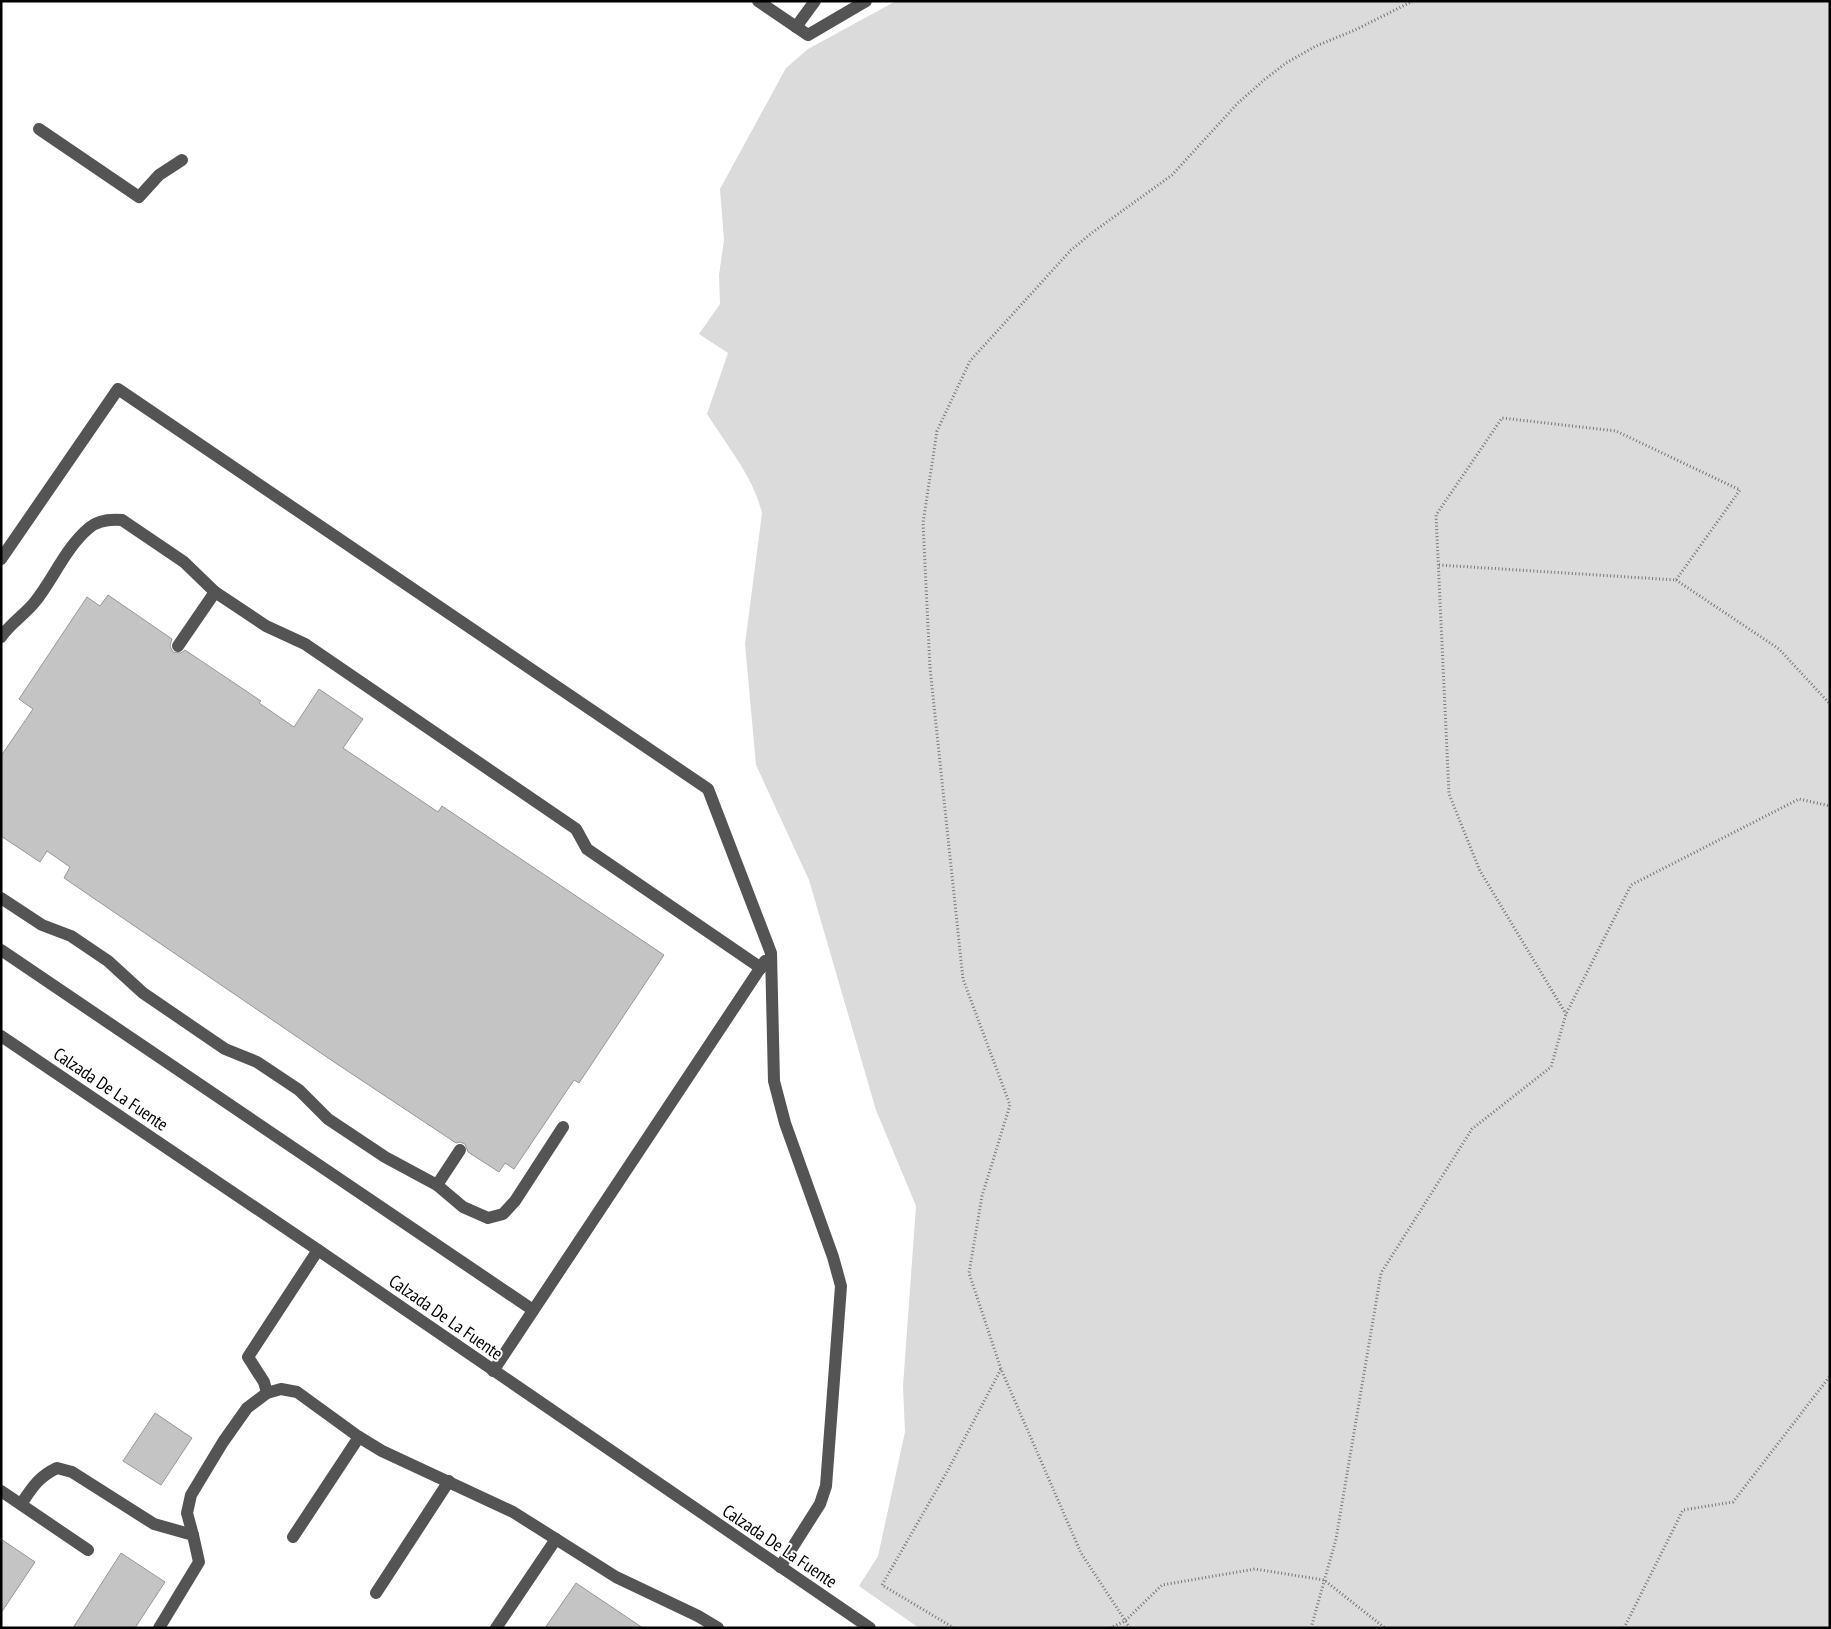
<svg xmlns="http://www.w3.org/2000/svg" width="1831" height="1629" font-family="'PT Sans Narrow',sans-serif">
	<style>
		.green { fill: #dbdbdb }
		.building { fill: #c4c4c4; stroke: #989898 }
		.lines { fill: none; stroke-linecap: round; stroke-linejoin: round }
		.path { stroke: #767676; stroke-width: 3; stroke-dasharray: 1 2.5; stroke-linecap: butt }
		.minor { stroke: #545454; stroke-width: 12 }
		.labels { text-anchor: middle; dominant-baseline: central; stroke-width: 4; stroke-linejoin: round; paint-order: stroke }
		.street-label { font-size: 18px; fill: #000; stroke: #fff }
	</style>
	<rect width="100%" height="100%" fill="#fff"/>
	<path class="green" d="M896,1H1830V1628H919L859,1586L878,1556L905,1432L903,1386L916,1206L876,1110L809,880L756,765L745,644L762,513C753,476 727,446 707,414L728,353L699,334L720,304L719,275L724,240L720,189L786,68L808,49Z"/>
	<g class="building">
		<polygon points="108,595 172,639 170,646 173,652 181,653 185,650 261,701 259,703 294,727 319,689 363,719 343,748 438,812 442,806 664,955 579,1083 574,1080 514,1169 505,1163 499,1172 468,1152 465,1144 460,1142 456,1143 334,1062 64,878 70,867 47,851 40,862 1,836 1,756 33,709 19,699 87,597 100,606"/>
		<polygon points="155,1413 192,1438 161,1485 123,1461"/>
		<polygon points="1,1539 35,1562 1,1613"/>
		<polygon points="121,1553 165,1582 135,1628 73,1628"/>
		<polygon points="576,1583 643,1628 545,1628"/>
	</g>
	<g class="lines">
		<g class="path">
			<polyline points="1439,565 1676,580 1740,490 1616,431 1502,418 1436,515 1449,794 1480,871 1566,1014"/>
			<polyline points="1676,580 1779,649 1830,704"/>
			<polyline points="954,1628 882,1585 948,1470 1001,1369"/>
			<polyline points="1110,1628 1125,1621 1162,1585 1255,1569 1324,1580 1385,1628"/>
			<polyline points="1130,1628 1081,1553 1001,1369 969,1273 982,1196 1010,1105 963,979 930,668 923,523 937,431 970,361 1071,250 1093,232 1172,175 1238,103 1264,80 1286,63 1316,46 1355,30 1413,1"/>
			<polyline points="1311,1628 1336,1539 1381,1273 1472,1129 1551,1067 1566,1014 1631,885 1799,799 1830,806"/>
			<polyline points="1624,1628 1683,1510 1733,1502 1830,1376"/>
		</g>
		<g class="minor">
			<polyline points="758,1 808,35 866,1"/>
			<polyline points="796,27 815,1"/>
			<polyline points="39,129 139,197 159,175 182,160"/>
			<polyline points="1,559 118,389 708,789 771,953 774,1081 785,1123 833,1257 841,1286 826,1486 820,1504 780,1567"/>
			<path d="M1,637C10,624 24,615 34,603C53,580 65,548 89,528C98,520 110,519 122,520L184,562L215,592L266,626L305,644L576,829L587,849L761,968"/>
			<polyline points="178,646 215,592"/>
			<polyline points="1,898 42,925 71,936 108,961 143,993 225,1049 257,1062 299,1090 328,1119 385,1157 437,1185 463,1207 488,1218 503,1214 515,1201 563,1127"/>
			<polyline points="1,950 533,1310"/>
			<polyline points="1,1036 318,1250 870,1628"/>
			<polyline points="437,1185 460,1150"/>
			<polyline points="493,1371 765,961"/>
			<polyline points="267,1393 264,1382 248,1357 318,1250"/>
			<polyline points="1,1491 88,1550"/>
			<path d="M21,1504C32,1488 38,1477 57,1468L72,1472L154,1524L193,1535L199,1562L159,1628"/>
			<polyline points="193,1535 187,1513 191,1495 223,1442 247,1408 267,1393 281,1389 297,1392 359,1437 382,1451 513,1512 616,1577 698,1616 718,1628"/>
			<polyline points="293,1537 359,1437"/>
			<polyline points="376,1593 449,1481"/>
			<polyline points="496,1628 556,1539"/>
		</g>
	</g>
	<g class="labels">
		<g class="street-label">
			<text transform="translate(111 1089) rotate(34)">Calzada De La Fuente</text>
			<text transform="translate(446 1317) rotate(35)">Calzada De La Fuente</text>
			<text transform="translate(780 1546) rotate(34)">Calzada De La Fuente</text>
		</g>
	</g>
	<rect width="1831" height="1629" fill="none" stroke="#000000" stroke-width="5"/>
</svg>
